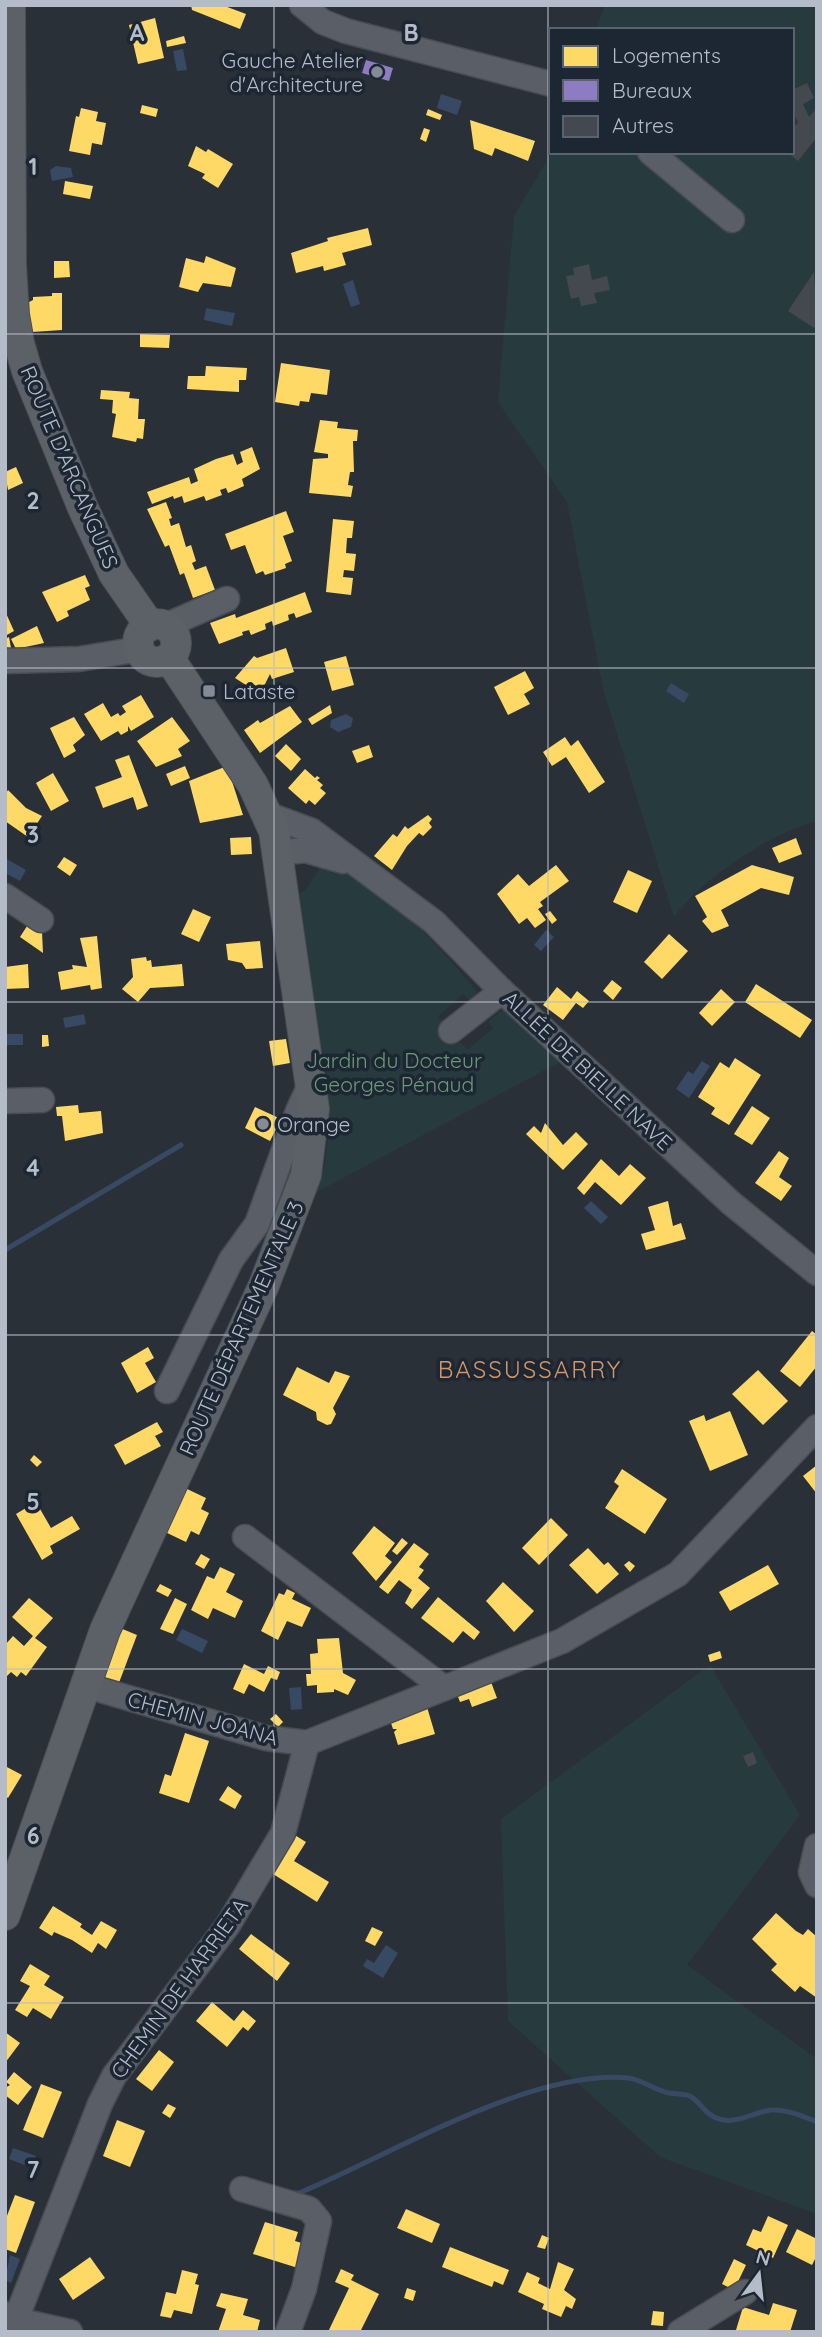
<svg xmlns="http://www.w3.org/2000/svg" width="822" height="2337" font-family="Quicksand,sans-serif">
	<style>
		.green { fill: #273a3e }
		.water { fill: #384963 }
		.homes { fill: #ffd966 }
		.offices { fill: #8e7cc3 }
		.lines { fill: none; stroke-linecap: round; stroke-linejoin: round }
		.stream { stroke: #384963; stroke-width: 5 }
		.building { fill: #444950 }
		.minor-casing { stroke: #484c53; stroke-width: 27 }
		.major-casing { stroke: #484c55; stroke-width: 32 }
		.minor { stroke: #5a5e66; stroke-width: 24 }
		.major { stroke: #5c6168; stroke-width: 30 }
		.grid { fill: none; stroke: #b4bcc9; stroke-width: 2; stroke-opacity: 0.55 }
		.poi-dot { fill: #848b96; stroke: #1d2633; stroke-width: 2.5 }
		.labels { text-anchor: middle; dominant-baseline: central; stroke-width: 7; stroke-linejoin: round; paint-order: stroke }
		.poi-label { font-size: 21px; fill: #b4bcc9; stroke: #1d2633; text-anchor: start }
		.street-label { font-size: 21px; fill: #b4bcc9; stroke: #1d2633 }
		.park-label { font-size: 21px; fill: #6b9a76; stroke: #1d2633 }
		.quarter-label { font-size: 24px; letter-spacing: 2px; fill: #d59563; stroke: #1d2633 }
		.grid-label { font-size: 23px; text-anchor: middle; font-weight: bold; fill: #b4bcc9; stroke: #1d2633; stroke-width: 7; stroke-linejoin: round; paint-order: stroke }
	</style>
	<rect width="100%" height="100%" fill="#2a3038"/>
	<g class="green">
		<path d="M605,5H817V821C769,834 704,877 674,917L603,689L567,502L498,402L514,216L552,152H792V30H596Z"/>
		<path d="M333,865C391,892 438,944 478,993L470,1000L463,994L438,1016L467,1050L493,1028L488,1022L504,1008L562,1061L315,1193L325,1165L330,1122L304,952L299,893L305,891L321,867Z"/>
		<polygon points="710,1665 800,1815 687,1965 817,2059 817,2214 660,2157 508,2021 501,1819"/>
	</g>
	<g class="water">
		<polygon points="183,49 187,70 177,71 173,51"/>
		<polygon points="441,94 462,101 457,115 437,108"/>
		<polygon points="56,166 71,168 73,177 52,181 50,170"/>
		<polygon points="353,280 360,304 351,307 343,284"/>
		<polygon points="206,308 235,313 232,326 204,320"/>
		<polygon points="671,683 689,694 684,703 666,691"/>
		<polygon points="346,714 353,718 351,727 338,732 330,727 331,720"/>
		<polygon points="5,858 26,870 20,881 5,873"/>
		<polygon points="546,930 554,937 541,951 534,945"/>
		<polygon points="84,1014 86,1024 65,1028 63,1018"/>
		<rect x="5" y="1034" width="18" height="11"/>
		<polygon points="702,1061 710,1066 689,1098 676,1089 688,1071 693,1074"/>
		<polygon points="591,1201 608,1217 601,1224 584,1208"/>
		<polygon points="182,1629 208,1641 202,1653 176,1640"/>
		<polygon points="301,1687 302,1709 291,1710 289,1688"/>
		<polygon points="386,1945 398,1953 383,1978 363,1966 367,1959 374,1963"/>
		<polygon points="13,2148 36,2156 32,2168 9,2159"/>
		<polygon points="10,2255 20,2259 11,2283 5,2280"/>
	</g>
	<g class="homes">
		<polygon points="191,5 222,5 246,14 240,29 192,10"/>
		<polygon points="155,18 164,58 138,64 129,25"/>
		<polygon points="184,36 186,43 167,47 166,41"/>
		<polygon points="142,105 158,109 156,117 140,113"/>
		<polygon points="81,108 98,112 96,121 106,123 102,145 92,143 90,155 69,151 76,116 79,117"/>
		<polygon points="428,109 442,115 440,120 426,115"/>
		<polygon points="470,120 535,141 528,161 495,148 492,156 474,149"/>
		<polygon points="424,128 430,130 426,142 420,139"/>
		<polygon points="196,146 206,152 208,149 233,164 218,188 202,178 205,174 188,166"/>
		<polygon points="65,181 93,186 90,199 63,194"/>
		<polygon points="368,228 372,245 342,253 346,265 324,271 323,266 296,273 291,253 328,241 327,238"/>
		<polygon points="206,256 236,268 231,287 203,283 198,292 179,287 186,258 204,263"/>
		<polygon points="54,261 69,261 70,277 54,278"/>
		<polygon points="52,293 62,293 62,330 32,332 27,303 33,300 33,297 52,296"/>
		<polygon points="140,334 170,335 169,348 140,347"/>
		<polygon points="281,363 330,370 327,395 311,393 309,402 300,401 299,406 275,402"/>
		<polygon points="206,366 247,368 246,380 239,380 239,392 187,389 188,376 205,376"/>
		<polygon points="101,390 130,392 129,398 139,399 138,419 145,419 143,439 137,438 136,442 112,437 116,414 112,413 113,400 100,399"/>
		<polygon points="320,420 338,422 337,428 358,430 357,441 353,441 354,472 350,472 348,485 353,486 351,497 309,493 313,459 328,458 328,454 314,452"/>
		<polygon points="252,447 260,469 242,479 244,486 228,493 226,488 220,490 222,495 206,501 204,496 184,503 182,496 174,499 173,496 152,504 147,492 189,477 191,484 198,481 194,469 216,459 233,454 237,465 243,462 240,452"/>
		<polygon points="16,467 23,483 8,490 5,472"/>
		<polygon points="166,502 172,518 169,519 171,526 179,523 186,547 191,545 196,561 192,563 195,570 206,566 215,590 193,598 184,573 180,575 169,545 165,547 147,509"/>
		<polygon points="286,511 294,532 283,536 292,561 285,564 286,568 265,575 263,571 256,574 245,545 231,550 225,534"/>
		<polygon points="333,519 354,521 352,538 347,538 346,553 356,554 354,571 344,570 343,577 353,578 351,595 326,592"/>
		<polygon points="85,575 90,586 85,588 90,600 67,611 69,616 57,622 42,592"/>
		<polygon points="305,592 312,612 296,618 294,613 288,615 289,620 273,626 272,621 265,624 266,629 251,635 249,630 242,632 243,635 219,644 210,623 235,614 236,618"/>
		<polygon points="5,611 14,631 5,636"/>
		<polygon points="37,626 44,643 16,649 11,639"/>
		<polygon points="9,637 11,648 5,647 5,639"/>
		<polygon points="286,648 294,672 272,679 270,674 260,694 235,678 254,656 257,658"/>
		<polygon points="346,656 354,685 332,691 324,662"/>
		<polygon points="525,671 534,688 524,694 530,704 508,715 494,687"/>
		<polygon points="141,695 154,717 131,731 128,726 128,731 121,735 118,731 101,741 84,714 103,703 111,717 118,713 120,716 126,712 122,706"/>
		<polygon points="330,705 332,713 312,725 308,719"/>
		<polygon points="290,706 302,722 260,753 244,730 258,720 260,723"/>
		<polygon points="74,717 85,735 73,745 76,751 64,758 50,728"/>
		<polygon points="172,717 190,741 178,749 182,756 156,767 137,741"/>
		<polygon points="565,737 571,746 578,740 605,782 589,793 566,757 552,766 543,752"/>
		<polygon points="286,744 301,759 291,771 275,756"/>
		<polygon points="369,745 373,757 357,763 352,751"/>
		<polygon points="129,755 148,806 137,810 133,797 103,808 95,787 122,777 115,760"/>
		<polygon points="185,766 190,778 171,786 166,774"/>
		<polygon points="227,766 243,815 200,823 189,781"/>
		<polygon points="305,769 315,778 317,776 320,778 317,780 323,785 320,788 326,793 315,805 309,800 306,804 288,788"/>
		<polygon points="53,773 69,801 51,811 36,783"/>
		<polygon points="8,790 26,808 42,816 28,837 5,821 5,795"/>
		<polygon points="428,815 432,819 429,823 432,827 423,836 419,833 407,846 392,870 374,856 393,834 397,837 405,826 408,829"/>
		<polygon points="251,837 252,854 231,855 230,838"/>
		<polygon points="796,838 802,854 779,863 772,848"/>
		<polygon points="64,857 77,865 70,876 57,867"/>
		<polygon points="556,865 569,881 540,902 543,906 538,909 546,920 535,928 527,918 519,924 497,894 518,874 529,886"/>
		<polygon points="752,865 794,877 789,895 761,888 721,910 729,926 712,933 702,921 707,917 695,896"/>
		<polygon points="628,870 652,881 637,913 613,902"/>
		<polygon points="193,909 211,917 199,942 181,934"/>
		<polygon points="550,911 557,920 552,924 545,914"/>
		<polygon points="29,923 42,932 43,953 20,937"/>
		<polygon points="669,934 688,951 662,979 644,962"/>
		<polygon points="97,936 102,988 91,990 90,985 61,990 58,972 73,969 72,965 87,967 80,938"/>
		<polygon points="260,941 263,968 246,969 242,963 228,960 226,944"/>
		<polygon points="146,957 147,961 151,960 152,967 182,964 184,986 150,988 138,1002 122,989 133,977 131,959"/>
		<polygon points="28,964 29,988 5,989 5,967"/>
		<polygon points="612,980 622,988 613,1000 603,991"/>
		<polygon points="756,984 812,1020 800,1038 745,1002"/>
		<polygon points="557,987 571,999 577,991 589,1001 583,1008 576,1003 563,1020 543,1005"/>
		<polygon points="721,989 735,1002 712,1026 699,1013"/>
		<polygon points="42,1035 48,1035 49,1046 42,1047"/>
		<polygon points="286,1039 290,1063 273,1066 269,1041"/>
		<polygon points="735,1058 761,1075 729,1125 711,1114 715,1108 698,1097 720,1062 729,1068"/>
		<polygon points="78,1105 79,1113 101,1111 103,1133 65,1141 62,1116 57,1116 56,1107"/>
		<polygon points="752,1106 770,1118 752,1145 734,1134"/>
		<polygon points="255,1107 281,1119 270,1141 245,1128"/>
		<polygon points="545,1123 563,1145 576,1132 588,1144 563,1170 526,1134 534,1126 541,1133"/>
		<polygon points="779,1151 789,1158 779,1177 792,1186 781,1201 755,1183"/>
		<polygon points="601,1159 619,1176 630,1164 646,1178 621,1205 595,1182 584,1195 577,1188"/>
		<polygon points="668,1201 673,1226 681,1223 686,1239 646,1250 641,1234 655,1230 648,1207"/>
		<polygon points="812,1331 817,1335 817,1366 800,1387 780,1371"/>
		<polygon points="148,1347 154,1358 145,1363 156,1382 137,1393 121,1363"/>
		<polygon points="297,1367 329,1383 335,1371 350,1376 333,1408 336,1414 331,1424 327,1425 317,1420 316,1412 283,1395"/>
		<polygon points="758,1370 788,1401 763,1425 732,1394"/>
		<polygon points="730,1411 748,1455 710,1471 689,1421 704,1415 706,1421"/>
		<polygon points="157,1422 163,1432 155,1436 161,1446 125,1465 114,1445"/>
		<polygon points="34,1455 42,1462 37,1467 30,1460"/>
		<polygon points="817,1465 817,1494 803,1476"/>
		<polygon points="622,1469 667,1499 645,1534 605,1508 619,1486 614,1482"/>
		<polygon points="185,1488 206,1498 201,1509 209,1513 199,1535 191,1531 186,1542 165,1532"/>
		<polygon points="36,1502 51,1528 72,1516 80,1529 50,1546 53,1553 42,1560 16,1514"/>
		<polygon points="551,1518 568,1535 539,1565 522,1548"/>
		<polygon points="374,1526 395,1543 385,1556 392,1562 376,1581 352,1553"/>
		<polygon points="402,1538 408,1543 397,1555 392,1551"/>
		<polygon points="414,1543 429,1554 419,1567 424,1570 418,1578 430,1588 412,1609 405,1603 412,1590 399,1580 388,1594 379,1587"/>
		<polygon points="588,1548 604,1565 608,1562 619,1574 597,1594 569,1565"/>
		<polygon points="201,1554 210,1559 204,1569 195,1564"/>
		<polygon points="629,1561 635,1566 630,1572 624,1565"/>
		<polygon points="768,1565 779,1584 730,1611 719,1592"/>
		<polygon points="220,1567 235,1574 226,1592 243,1601 235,1618 213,1608 208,1619 191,1610 207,1576 214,1579"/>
		<polygon points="503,1582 534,1611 514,1632 486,1601"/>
		<polygon points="160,1584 172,1590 168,1597 156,1591"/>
		<polygon points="287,1589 295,1593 292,1599 311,1608 302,1627 287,1621 278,1640 261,1631 279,1593 284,1595"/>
		<polygon points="438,1597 480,1632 474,1640 463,1631 453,1643 421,1618"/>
		<polygon points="29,1598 53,1618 35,1638 47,1647 26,1676 21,1672 17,1677 11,1672 7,1676 5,1645 13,1636 24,1646 33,1636 12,1617"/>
		<polygon points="175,1598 187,1604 173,1634 160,1629"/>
		<polygon points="120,1628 137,1635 117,1688 100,1681"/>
		<polygon points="339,1638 343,1673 356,1680 348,1695 334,1689 334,1692 317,1693 317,1685 307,1686 306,1674 311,1674 310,1654 318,1653 317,1639"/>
		<polygon points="720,1651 722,1658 710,1662 708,1655"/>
		<polygon points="244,1664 264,1674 268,1666 280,1672 277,1680 271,1678 264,1692 249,1684 244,1694 233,1689"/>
		<polygon points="491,1682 497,1698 472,1707 469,1699 460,1702 457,1694"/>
		<polygon points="427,1707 435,1734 398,1745 394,1732 397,1729 393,1729 390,1720"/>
		<polygon points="276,1714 283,1722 278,1727 270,1719"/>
		<polygon points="185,1733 209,1741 189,1803 159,1793 165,1774 171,1776"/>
		<polygon points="5,1766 22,1775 8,1798 5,1796"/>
		<polygon points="228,1786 242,1796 235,1809 219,1800"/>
		<polygon points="293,1834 306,1842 294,1861 329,1882 317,1902 270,1872"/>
		<polygon points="53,1906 82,1924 80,1927 92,1935 101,1921 117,1930 106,1949 98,1943 92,1953 72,1940 54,1932 52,1936 39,1928"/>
		<polygon points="776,1913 796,1931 803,1935 808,1929 817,1937 817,1998 800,1986 795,1992 771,1970 777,1964 752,1939"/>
		<polygon points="372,1927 383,1932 375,1946 365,1941"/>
		<polygon points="251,1934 290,1963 277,1981 239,1949"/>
		<polygon points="30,1964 50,1976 44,1985 64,1997 51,2019 33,2008 27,2017 15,2010 30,1986 20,1981"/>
		<polygon points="212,2002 234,2021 243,2010 256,2021 248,2031 243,2027 227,2047 196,2021"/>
		<polygon points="5,2032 20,2043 5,2063"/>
		<polygon points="159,2050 174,2062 152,2091 136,2079"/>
		<polygon points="14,2072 32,2087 18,2105 5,2095 5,2088 10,2085 6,2082"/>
		<polygon points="41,2084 62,2092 43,2138 23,2130"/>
		<polygon points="168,2104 176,2108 170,2118 162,2113"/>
		<polygon points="117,2120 145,2131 130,2167 103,2156"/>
		<polygon points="15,2195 35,2202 16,2253 5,2249 5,2221"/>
		<polygon points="406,2209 440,2224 432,2243 397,2228"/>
		<polygon points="768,2216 788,2225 773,2258 746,2245 753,2229 761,2232"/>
		<polygon points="265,2222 298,2232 295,2241 305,2244 298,2268 253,2254"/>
		<polygon points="797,2229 817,2239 817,2255 812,2265 786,2252"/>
		<polygon points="542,2235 549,2238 545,2249 537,2247"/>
		<polygon points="450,2247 509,2270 503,2285 494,2281 492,2287 442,2267"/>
		<polygon points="90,2257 105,2278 73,2300 59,2279"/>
		<polygon points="734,2259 746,2265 734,2290 722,2284"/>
		<polygon points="558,2262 574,2269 564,2290 576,2299 572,2309 566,2306 561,2317 542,2309 544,2304 518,2292 527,2272 540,2278 538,2283 550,2289"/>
		<polygon points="341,2269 354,2275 351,2280 379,2294 360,2332 328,2332 349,2288 335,2282"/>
		<polygon points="182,2270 198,2274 195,2284 199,2285 192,2314 174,2310 171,2318 160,2316 166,2292 176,2294"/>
		<polygon points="407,2288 416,2291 413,2301 404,2298"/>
		<polygon points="221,2293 248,2299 243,2315 260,2320 257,2332 218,2332 226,2309 216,2306"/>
		<polygon points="773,2303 797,2310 790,2332 736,2330 743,2307 769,2315"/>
		<polygon points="653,2311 664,2312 663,2326 651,2325"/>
	</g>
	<polygon class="offices" points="366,60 393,68 389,81 362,73"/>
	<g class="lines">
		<g class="stream">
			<polyline points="5,1250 181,1145"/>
			<path d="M291,2193H299C391,2155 529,2069 629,2078C642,2080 655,2090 669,2093C675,2094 684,2094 690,2096C699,2101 705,2113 714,2117C734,2127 753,2112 771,2110C786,2109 803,2116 817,2122"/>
		</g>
	</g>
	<g class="building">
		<polygon points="807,83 814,98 803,104 809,117 817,108 817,137 798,161 787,152 792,152 792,130 798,122 792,110 792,90"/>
		<polygon points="589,264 592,280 607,276 610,290 594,293 597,303 581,306 579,297 571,299 566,276 574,275 573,268"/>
		<polygon points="814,272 817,324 814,328 788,311"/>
		<polygon points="753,1752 757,1763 748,1767 743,1756"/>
	</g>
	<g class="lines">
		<g class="minor-casing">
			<g id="minor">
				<polyline points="302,5 323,22 346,31 551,84"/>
				<polyline points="650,152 732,220"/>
				<polyline points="165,626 227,599"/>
				<polyline points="5,661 79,659 140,649"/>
				<polyline points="269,815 312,831 434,922 502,991 731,1203 817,1273"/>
				<polyline points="279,853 305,850 343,861"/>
				<polyline points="5,896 41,920"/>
				<polyline points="451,1031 502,991"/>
				<polyline points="5,1101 42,1100"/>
				<polyline points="167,1391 231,1260 257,1224 298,1111 310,1085"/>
				<polyline points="245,1537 444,1688"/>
				<polyline points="101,1690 266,1738 307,1743"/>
				<polyline points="817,1846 811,1872 817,1885"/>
				<polyline points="242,2189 309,2209 319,2221 304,2289 288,2332"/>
				<polyline points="5,2314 16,2320 70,2332"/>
				<polyline points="11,2332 100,2104 114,2076 228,1925 283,1833 307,1743 562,1641 678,1574 817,1427"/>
				<polyline points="680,2332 745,2292"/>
			</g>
		</g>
		<g class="major-casing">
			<g id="major">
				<polyline points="10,5 11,265 14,315 19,343 27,371 83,508 114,574 150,626"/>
				<circle cx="157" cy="643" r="19"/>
				<polyline points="5,1915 105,1630 264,1285 306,1175 314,1109 274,831 253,785 169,658"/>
			</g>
		</g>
		<use href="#minor" class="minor"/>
		<use href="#major" class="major"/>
	</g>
	<path class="grid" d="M274,5V2332M548,5V2332M5,334H817M5,668H817M5,1002H817M5,1335H817M5,1669H817M5,2003H817"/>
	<g class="poi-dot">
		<circle cx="377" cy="72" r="7"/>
		<rect x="202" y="684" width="14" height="14" rx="3.5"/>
		<circle cx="263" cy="1124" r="7"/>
	</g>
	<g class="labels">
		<g class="poi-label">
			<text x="363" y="60" text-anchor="end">Gauche Atelier<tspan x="363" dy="24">d'Architecture</tspan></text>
			<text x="223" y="691">Lataste</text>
			<text x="277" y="1124">Orange</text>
		</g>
		<g class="street-label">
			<text transform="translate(70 467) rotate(67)">ROUTE D'ARCANGUES</text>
			<text transform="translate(588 1070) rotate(43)">ALLÉE DE BIELLE NAVE</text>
			<text transform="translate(241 1328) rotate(-66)">ROUTE DÉPARTEMENTALE 3</text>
			<text transform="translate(203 1718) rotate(15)">CHEMIN JOANA</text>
			<text transform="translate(179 1988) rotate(-54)">CHEMIN DE HARRIETA</text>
		</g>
		<g class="park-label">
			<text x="394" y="1060">Jardin du Docteur<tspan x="394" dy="24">Georges Pénaud</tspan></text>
		</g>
		<g class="quarter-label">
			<text x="530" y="1369">BASSUSSARRY</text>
		</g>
	</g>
	<g class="grid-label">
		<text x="137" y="41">A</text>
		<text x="411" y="41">B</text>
		<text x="33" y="175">1</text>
		<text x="33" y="509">2</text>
		<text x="33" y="843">3</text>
		<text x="33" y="1176">4</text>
		<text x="33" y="1510">5</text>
		<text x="33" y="1844">6</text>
		<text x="33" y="2178">7</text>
	</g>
	<rect width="822" height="2337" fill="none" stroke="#b4bcc9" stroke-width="14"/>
	<rect x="549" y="28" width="245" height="126" fill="#1d2633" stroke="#59626f" stroke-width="2"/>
	<rect x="563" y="46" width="35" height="21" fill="#ffd966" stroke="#59626f" stroke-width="2"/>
	<text x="612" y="63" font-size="21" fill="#b4bcc9">Logements</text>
	<rect x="563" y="80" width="35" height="21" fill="#8e7cc3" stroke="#59626f" stroke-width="2"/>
	<text x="612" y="98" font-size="21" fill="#b4bcc9">Bureaux</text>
	<rect x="563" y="116" width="35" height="21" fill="#444950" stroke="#59626f" stroke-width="2"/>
	<text x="612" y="133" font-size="21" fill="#b4bcc9">Autres</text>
	<g transform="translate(759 2274) rotate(15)" stroke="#1d2633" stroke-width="5" paint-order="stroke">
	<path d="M0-5L12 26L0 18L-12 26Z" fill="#b4bcc9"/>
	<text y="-10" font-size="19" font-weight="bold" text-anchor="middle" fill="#b4bcc9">N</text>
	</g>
</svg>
